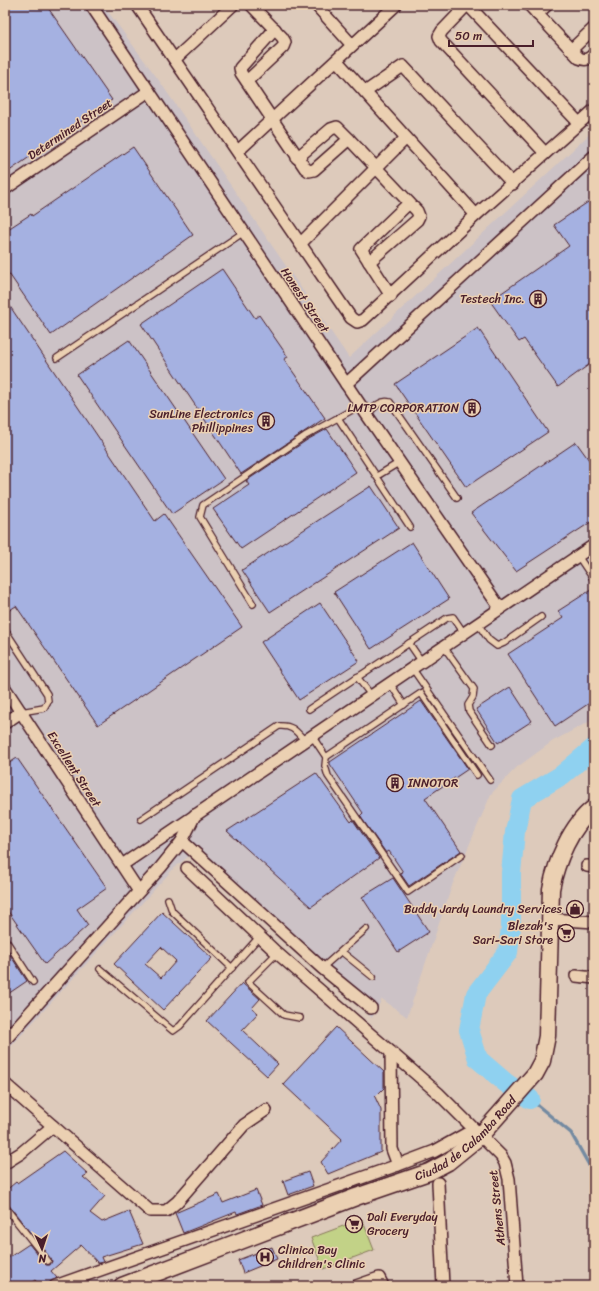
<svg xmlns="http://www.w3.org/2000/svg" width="599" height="1291" font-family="Sriracha,sans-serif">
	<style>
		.built { fill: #ccc2c6 }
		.green { fill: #c2d287; stroke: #867859 }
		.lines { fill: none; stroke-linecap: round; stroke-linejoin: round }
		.stream { stroke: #738aa1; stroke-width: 3.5 }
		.river { stroke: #8fd1f0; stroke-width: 20 }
		.building { fill: #a5b1e1; stroke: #4a1f2b; fill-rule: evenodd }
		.lane-casing { stroke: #4a1f2b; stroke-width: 8 }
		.street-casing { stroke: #4a1f2b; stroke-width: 14 }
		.secondary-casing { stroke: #4a1f2b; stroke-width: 19 }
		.lane { stroke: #ebd0b2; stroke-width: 5.5 }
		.street { stroke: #ebd0b2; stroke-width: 11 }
		.secondary { stroke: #ebd0b2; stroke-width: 16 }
		.labels { text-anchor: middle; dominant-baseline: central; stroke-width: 3; stroke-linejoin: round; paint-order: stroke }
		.street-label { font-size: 12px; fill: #4a1f2b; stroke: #ebd0b2 }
		.poi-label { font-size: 12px; fill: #4a1f2b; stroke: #ebd0b2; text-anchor: end }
	</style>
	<rect width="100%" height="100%" fill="#ddcabb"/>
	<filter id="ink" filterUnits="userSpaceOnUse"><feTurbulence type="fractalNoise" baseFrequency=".025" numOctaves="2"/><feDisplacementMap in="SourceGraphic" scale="8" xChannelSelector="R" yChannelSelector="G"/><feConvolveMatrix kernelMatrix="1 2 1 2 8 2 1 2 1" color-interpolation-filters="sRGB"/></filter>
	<g filter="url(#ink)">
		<polygon class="built" points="5,5 103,5 158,79 349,358 594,130 594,719 553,741 516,768 491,794 453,883 407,1017 382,999 372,1018 189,856 174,868 5,1053"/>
		<polygon class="green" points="362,1219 374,1250 323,1269 311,1238"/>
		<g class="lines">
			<polyline class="stream" points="530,1099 571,1133 589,1165 594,1181"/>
			<polyline class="river" points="530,1099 506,1083 478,1059 469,1030 476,994 508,952 511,927 511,873 515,832 522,799 562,775 594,748"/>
		</g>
		<g class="building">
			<polygon points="5,5 46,5 112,100 5,174"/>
			<polygon points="133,147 193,235 51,335 5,268 5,231 31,214 32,216"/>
			<polygon points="594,198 594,361 558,387 524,339 519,342 490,301 569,246 554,225"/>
			<polygon points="222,269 255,318 259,315 288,357 284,359 325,418 241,474 141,324"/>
			<polygon points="5,299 155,521 164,514 242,627 98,725 16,606 5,613"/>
			<polygon points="478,328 548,432 466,487 395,384"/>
			<polygon points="129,340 224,479 172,514 77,375"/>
			<polygon points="327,429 356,472 241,549 213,509 249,485 246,481 307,440"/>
			<polygon points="576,442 594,467 594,520 516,571 471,513"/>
			<polygon points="371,486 399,528 270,612 242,570"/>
			<polygon points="412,542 449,599 371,649 334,592"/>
			<polygon points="594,588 594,700 555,726 508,654 563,618 558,611"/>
			<polygon points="320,603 359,661 299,700 261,642"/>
			<polygon points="510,687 532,721 498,743 476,709"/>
			<polygon points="421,701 468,769 425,798 461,851 409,886 400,873 403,872 389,851 386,853 360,816 363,813 330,764 330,762"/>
			<polygon points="17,758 107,888 77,909 88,925 45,964 5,907 5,766"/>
			<polygon points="316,773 351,822 353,820 379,858 311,907 227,831"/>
			<polygon points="393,878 429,932 398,952 362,897"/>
			<path d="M162,912L212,958L163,1010L114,964ZM161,947L176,961L161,978L145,964Z"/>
			<polygon points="5,947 27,981 5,996"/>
			<polygon points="242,983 260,999 252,1008 258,1013 242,1030 278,1064 267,1076 207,1021"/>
			<polygon points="336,1027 384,1072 384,1088 375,1097 381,1110 381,1152 328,1174 321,1162 342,1139 283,1084"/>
			<polygon points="63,1151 88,1174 83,1177 105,1196 90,1213 102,1222 129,1211 143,1244 101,1257 103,1262 98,1263 81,1245 51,1271 57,1278 48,1284 41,1286 35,1280 27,1286 5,1286 5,1260 29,1244 46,1265 50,1265 52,1261 8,1204 5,1203 5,1191 16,1182 17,1183"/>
			<polygon points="308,1172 313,1186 288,1195 283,1181"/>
			<polygon points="256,1190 262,1205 237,1214 236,1212 183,1233 175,1213 219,1194 223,1203"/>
			<polygon points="272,1247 277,1259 243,1273 238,1260"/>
		</g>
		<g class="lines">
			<g class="lane-casing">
				<g id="lane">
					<polyline points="57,358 244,232"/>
					<path d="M367,415C374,408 380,399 390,402L457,498"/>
					<polyline points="338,418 410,527"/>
					<polyline points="377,476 400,462"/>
					<polyline points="578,556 594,580"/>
					<polyline points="253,604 200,517 203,505 305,436 361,405"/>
					<polyline points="478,624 489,640 497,646 504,643 541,617"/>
					<polyline points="5,630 47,694 48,701 44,708 21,712"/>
					<polyline points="409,643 422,662"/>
					<polyline points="444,647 474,689 473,697 468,705 469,711 492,745"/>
					<polyline points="412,668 490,780"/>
					<polyline points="390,683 404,705"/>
					<polyline points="371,695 357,677 361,675 447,618 453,617 464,633"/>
					<polyline points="309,709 357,677"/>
					<polyline points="312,736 326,757 325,766 328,776 408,892 462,855"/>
					<polyline points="326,757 421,693 477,775"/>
					<path d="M141,819L279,726C292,725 296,731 304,740"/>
					<polyline points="168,899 172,911 232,968"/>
					<polyline points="5,939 33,982"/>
					<polyline points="342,952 373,977"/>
					<polyline points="277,953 248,982 284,1015 300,1018"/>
					<polyline points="322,968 366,929"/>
					<polyline points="100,969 173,1031 180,1026 259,937"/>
					<polyline points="5,1207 48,1261"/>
				</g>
			</g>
			<g class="street-casing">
				<g id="street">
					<polyline points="91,5 367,415 500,608"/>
					<polyline points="137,5 351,318 357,322 363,320 476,215 594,110"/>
					<polyline points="316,5 352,45"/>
					<polyline points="467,5 442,31 439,36 441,41 545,153"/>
					<polyline points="468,5 579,123"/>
					<path d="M529,5L579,58C586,61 589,59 594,54"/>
					<polyline points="537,14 547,5"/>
					<polyline points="275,29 240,68 241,73 305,168 309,171 314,170 349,139 417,211 419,216 417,220 369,262"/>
					<polyline points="571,50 594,28"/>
					<polyline points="175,59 233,5"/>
					<polyline points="337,61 476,215"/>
					<polyline points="247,81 283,47 285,42 282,37 251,5"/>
					<polyline points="365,92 403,66 513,184"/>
					<polyline points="238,151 396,5"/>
					<polyline points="297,158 331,129 337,127 349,139"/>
					<polyline points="5,189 149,91"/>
					<polyline points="301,243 406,138"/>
					<polyline points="391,296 361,249 409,203"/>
					<polyline points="346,384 594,156"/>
					<polyline points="5,688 138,890"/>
					<polyline points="5,723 21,712"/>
					<polyline points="182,841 322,968 371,1008"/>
					<polyline points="122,865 594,545"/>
					<polyline points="587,866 594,867"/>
					<polyline points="187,868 277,953 438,1093 501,1156 505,1163 509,1179 517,1286"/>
					<polyline points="550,919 594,922"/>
					<polyline points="576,976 594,978"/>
					<polyline points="5,1040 161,867 182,841 195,815"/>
					<polyline points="5,1084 150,1211 166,1211 177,1202 244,1125 266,1110"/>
					<polyline points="5,1163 21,1153 53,1126"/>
					<polyline points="398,1165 435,1151 473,1130"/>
					<polyline points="438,1183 443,1286"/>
					<polyline points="55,1286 398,1165 392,1149 391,1052"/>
					<polyline points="356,1286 379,1278 383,1286"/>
				</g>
			</g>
			<g class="secondary-casing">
				<g id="secondary">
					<path id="s1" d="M122,1286L356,1197L429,1172L448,1162L480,1136L535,1074L542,1061L547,1036L551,889C556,862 571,825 594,808"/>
				</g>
			</g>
			<use href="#lane" class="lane"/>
			<use href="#street" class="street"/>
			<use href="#secondary" class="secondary"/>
		</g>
	</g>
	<defs>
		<g id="building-ring" transform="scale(0.9)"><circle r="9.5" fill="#ebd0b2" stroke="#4a1f2b" stroke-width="1.5"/><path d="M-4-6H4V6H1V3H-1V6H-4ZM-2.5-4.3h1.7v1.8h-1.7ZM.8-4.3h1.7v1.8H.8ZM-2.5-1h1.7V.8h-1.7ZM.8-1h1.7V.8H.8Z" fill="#4a1f2b"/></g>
		<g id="shop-ring" transform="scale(0.9)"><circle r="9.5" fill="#ebd0b2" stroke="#4a1f2b" stroke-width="1.5"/><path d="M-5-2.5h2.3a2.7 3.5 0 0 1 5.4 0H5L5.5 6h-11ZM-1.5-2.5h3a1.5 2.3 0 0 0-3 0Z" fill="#4a1f2b"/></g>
		<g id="supermarket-ring" transform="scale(0.9)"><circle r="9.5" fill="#ebd0b2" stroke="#4a1f2b" stroke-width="1.5"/><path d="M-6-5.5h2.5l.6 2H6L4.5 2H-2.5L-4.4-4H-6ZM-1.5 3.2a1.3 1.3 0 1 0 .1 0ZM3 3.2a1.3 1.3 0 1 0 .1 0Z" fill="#4a1f2b"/></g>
		<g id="hospital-ring" transform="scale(0.9)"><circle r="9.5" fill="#ebd0b2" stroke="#4a1f2b" stroke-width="1.5"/><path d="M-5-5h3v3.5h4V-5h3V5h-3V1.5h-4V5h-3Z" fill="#4a1f2b"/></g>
	</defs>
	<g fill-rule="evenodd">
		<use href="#building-ring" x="538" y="299"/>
		<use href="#building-ring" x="472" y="408"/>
		<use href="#building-ring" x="266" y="421"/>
		<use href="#building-ring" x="395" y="783"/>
		<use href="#shop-ring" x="575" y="909"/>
		<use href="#supermarket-ring" x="566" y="933"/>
		<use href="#supermarket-ring" x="354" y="1224"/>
		<use href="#hospital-ring" x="265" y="1257"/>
	</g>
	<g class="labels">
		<g class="street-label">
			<text transform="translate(70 129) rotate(-34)">Determined Street</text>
			<text transform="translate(305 300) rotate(56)">Honest Street</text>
			<text transform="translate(74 769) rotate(57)">Excellent Street</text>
			<text stroke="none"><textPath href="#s1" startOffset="377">Ciudad de Calamba Road</textPath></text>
			<text transform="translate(497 1208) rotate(-96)">Athens Street</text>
		</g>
		<g class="poi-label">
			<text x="525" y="299">Testech Inc.</text>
			<text x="459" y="408">LMTP CORPORATION</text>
			<text x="253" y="414">SunLine Electronics<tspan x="253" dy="14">Phillippines</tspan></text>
			<text x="408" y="783" text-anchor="start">INNOTOR</text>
			<text x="562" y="909">Buddy Jardy Laundry Services</text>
			<text x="553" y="926">Blezah's<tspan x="553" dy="14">Sari-Sari Store</tspan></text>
			<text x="367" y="1217" text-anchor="start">Dali Everyday<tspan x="367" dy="14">Grocery</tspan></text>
			<text x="278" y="1250" text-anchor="start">Clinica Bay<tspan x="278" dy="14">Children's Clinic</tspan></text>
		</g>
	</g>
	<rect width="599" height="1291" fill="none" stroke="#ebd0b2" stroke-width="20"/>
	<rect x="10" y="10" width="579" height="1271" fill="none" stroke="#4a1f2b" stroke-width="1.5" filter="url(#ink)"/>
	<g transform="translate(42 1249) rotate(177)" stroke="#ebd0b2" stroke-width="3" paint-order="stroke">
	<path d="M0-3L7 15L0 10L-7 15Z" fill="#4a1f2b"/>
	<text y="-6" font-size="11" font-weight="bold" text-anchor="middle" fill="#4a1f2b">N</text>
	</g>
	<path d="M449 40v6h84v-6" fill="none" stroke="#4a1f2b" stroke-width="2"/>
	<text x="455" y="40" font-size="12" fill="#4a1f2b" stroke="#ebd0b2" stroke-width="3" paint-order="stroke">50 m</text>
</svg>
